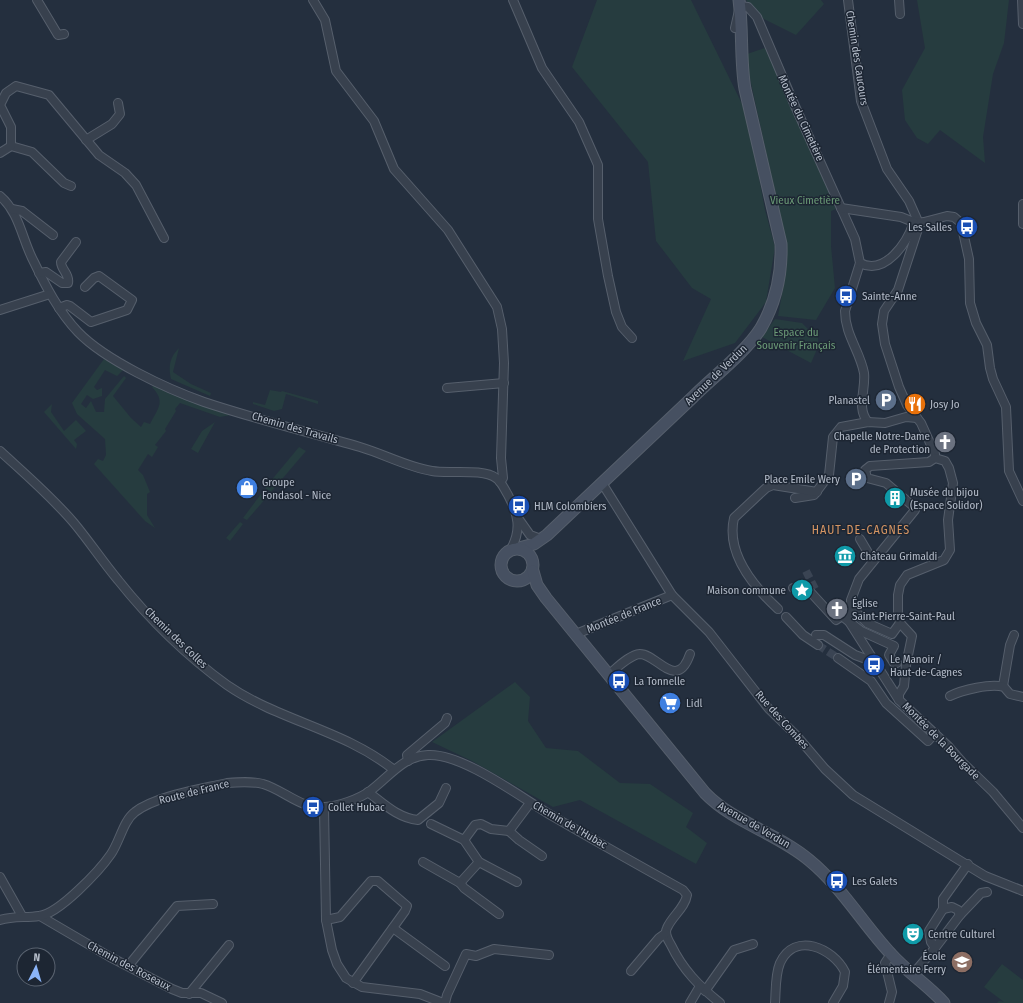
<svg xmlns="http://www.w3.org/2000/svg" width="1023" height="1003" font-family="'Fira Sans Condensed',sans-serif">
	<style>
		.green { fill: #263c3f }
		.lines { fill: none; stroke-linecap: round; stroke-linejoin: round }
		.street-tunnel { stroke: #3a4453; stroke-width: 8; stroke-dasharray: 8 4; stroke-linecap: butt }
		.street-casing { stroke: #565f6c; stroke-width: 10 }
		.secondary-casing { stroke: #565f6c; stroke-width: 13 }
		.street { stroke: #38414e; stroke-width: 8 }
		.secondary { stroke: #465061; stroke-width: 11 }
		.labels { text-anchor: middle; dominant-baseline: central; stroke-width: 3; stroke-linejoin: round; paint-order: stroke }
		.street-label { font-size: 11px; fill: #b4bcc9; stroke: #1d2633 }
		.park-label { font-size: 11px; fill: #6b9a76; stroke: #1d2633 }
		.poi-label { font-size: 11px; fill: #b4bcc9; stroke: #1d2633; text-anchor: start }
		.neighbourhood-label { font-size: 12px; letter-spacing: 1px; fill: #d59563; stroke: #1d2633 }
	</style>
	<rect width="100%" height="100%" fill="#242f3e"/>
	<g class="green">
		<polygon points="597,0 691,0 747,114 765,210 775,247 766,302 735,343 683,361 711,299 692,288 656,241 648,162 572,67"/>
		<polygon points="746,0 821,0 824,4 796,35 762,18"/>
		<polygon points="917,0 1009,0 1004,43 993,74 983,137 985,163 940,130 928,144 917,138 905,120 902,90 925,48"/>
		<polygon points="765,48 834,195 836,209 831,211 831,246 835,288 816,320 778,316 786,272 786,243 747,65 747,54"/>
		<polygon points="775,319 802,323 813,334 818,333 818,347 811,363 762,337"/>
		<path d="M179,348L173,372L191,384L211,393L210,396L171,379C168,366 170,357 179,348Z"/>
		<path d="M104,359L123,370L117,376L105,370L94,387L97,390L102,388V396L93,399L87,395L81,404L86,408L91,401L96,412H104L105,399L124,376L126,378L113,396L131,418L141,427L144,422L150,424C158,408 166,402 152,387L154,385L171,394L231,415L220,417L180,403L175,409L176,411L165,429L166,431L155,445L158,447L152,457L148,454L138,470L143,475L150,492L147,494V515L155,528L145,521L94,464L98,459L103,461L106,455L105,439L77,414L72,403Z"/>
		<polygon points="270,390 281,392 282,391 318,401 318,404 286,394 282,409 274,411 253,404 253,402 265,405"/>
		<polygon points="52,404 51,412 64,431 76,420 86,431 74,440 77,444 76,449 44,412"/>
		<polygon points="215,422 198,453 191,449 202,431"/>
		<polygon points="299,447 306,451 271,492 265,488"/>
		<polygon points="261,494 267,497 247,520 243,518"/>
		<polygon points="240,522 243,524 230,541 226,538"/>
		<polygon points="515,682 530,697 528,721 546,748 578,751 620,783 650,784 693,813 686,827 707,843 696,864 580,800 553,807 472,761 432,742"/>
		<polygon points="1002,964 1023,980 1023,1003 997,1003 999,1001 1004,1002 984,987"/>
	</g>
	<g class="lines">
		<g class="street-tunnel">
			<polyline points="806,571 816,591"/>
			<polyline points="818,645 838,658"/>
		</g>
		<g class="street-casing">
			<g id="street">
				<polyline points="37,0 58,35 64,34"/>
				<polyline points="313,0 325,20 336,71 374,121 394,169 448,230 497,307 502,329 504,363 501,458 503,478 500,482"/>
				<polyline points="513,0 542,68 579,122 598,165 598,219 608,276 616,312 622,327 632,338"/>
				<polyline points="848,0 861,101 887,169 909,201 917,219 918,229 898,290 884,311 882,324 885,344 899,387 907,405 921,423 935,454 935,458"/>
				<polyline points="899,0 900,14"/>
				<polyline points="1022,0 1023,24"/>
				<path d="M735,28L740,6L748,7L757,17L795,106L855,239L860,263L845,311C845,335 860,351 864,373C866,390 856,408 868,422"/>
				<polyline points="86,140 112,124 120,114 118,103"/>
				<polyline points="11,146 32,152 64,183 71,186"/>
				<polyline points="0,153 11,146 11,127 0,105 6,93 16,86 49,95 99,155 125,173 136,185 164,238"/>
				<path d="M0,196C20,213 22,240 34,262C46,287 59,312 78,332C105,360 167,389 204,402C255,419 308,432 360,447C384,454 407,467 432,471C448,474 483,468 496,478C502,482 504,489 508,495C518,514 522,529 511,549"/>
				<polyline points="1023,204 1023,224"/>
				<polyline points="841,208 901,217 916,223 924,222 947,216 954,217 961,223 969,259 970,303 976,323 987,345 990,368 993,379 1006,407 1009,471 1023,501"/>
				<polyline points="12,209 22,211 53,235"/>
				<path d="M860,263C885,276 907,243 914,222"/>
				<path d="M39,273L46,272L62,283H68C70,274 61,270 61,262L76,242"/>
				<polyline points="59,308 67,305 70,306 91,322 127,310 132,300 99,276 94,278 85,287"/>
				<polyline points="0,310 50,294"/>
				<polyline points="447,388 504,383"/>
				<path d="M0,451C25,474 52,497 74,523C89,541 103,562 118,580C149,619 187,656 227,685C279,721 345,730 394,770"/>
				<polyline points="935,458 929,462 870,466 865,470 867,478 886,483 913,506 915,510 859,579 851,600 850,623 899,700 949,747 963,763 993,792 1023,828"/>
				<polyline points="602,483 672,595 709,632 769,709 796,735 825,769 853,795 985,876 1023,891"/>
				<polyline points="795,498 814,495 829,475 833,437 841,427 868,422 885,423 906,417 917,418"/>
				<polyline points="518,518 530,535 541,539"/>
				<polyline points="860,539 873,561"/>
				<polyline points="793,588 804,585 836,620 842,616 861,631 894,646 889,655 894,663 897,663"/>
				<polyline points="850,606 867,623 892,634 900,623"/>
				<path d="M778,609C754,587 726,553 734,518L766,488L773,485L817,492"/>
				<polyline points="786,617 803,635 818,645"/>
				<polyline points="576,634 672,595"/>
				<polyline points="816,635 824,635 855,655 874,662"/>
				<polyline points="838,658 871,681 886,703 928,741 935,733"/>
				<path d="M609,674C617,668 629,655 640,654C657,654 677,692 690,654"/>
				<polyline points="1003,686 1010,645 1014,635"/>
				<path d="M950,696C962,690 991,683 1004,687L1010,694L1023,697"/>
				<polyline points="899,700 899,694 904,686 906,665 912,636 900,623 898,613 898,595 900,585 907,575 944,560 950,550 948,520 953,483 949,468 945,461 935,458"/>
				<polyline points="408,761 407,755 445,723 447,718"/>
				<path d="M368,792C384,804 398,818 418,820L439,803L446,788"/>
				<polyline points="530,803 509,831 519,840 542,856"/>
				<polyline points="324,808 326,920 332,950 337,964 346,978 362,987 420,994 443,1003"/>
				<polyline points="431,824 464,840 479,862 517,882"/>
				<polyline points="464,840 475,825 481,824 491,829 509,831"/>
				<polyline points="423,862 460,883 479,862"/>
				<polyline points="0,877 22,916"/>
				<polyline points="460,883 464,888 499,914"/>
				<polyline points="943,909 952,907 958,910 960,915"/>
				<polyline points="40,916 110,957 172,989 182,993 201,993 222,1003"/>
				<path d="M0,920C13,916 26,918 39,916C59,914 100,870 111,854C120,841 123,821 135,812C155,796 202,789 227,783C239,782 251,781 263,784C284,790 302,810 325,807C339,806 359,799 370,791C389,777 403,756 428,755C463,753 523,799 554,817C597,842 640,866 683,890L687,895C685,908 672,916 667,928C664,934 668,940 671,945C683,970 699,986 720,1003"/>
				<polyline points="326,920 340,917 371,881 378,881 407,906 405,911 353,983"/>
				<polyline points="393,928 445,966"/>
				<polyline points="935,948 931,942 929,931 943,909 943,899 968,864"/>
				<polyline points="129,965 177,906 213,904"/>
				<polyline points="631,971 659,938 666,933"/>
				<polyline points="913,974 935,948 960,915 981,893 987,892"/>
				<polyline points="705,991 734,950 753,944"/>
				<polyline points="189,994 229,945"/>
				<polyline points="445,1003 447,995 466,954 476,956 494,949 549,955"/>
				<polyline points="690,1003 700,986"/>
				<path d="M775,1003C776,990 775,975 780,963C795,931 833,948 845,972L843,986L833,1003"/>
				<polyline points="889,1003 892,992 885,963 891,954"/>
			</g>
		</g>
		<g class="secondary-casing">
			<g id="secondary">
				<path d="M519,548L534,544L547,535C595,489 644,443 693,397C713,377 746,352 761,328C776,302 782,273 781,244L745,89C740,60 743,30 739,0"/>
				<circle cx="517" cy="565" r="16"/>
				<path d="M533,571L537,585L546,598L705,793C734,823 777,833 809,860C841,886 863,924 891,954C907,972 928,985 944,1003"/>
			</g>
		</g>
		<use href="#street" class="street"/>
		<use href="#secondary" class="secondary"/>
	</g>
	<defs>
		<g id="bus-disc" transform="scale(1.15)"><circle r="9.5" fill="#1a4fb4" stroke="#1d2633"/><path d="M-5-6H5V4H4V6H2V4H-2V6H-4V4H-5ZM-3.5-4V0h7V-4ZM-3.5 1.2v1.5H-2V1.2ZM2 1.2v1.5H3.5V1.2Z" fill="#fff"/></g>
		<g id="parking-disc" transform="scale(1.15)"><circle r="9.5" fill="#5c6f8a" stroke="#1d2633"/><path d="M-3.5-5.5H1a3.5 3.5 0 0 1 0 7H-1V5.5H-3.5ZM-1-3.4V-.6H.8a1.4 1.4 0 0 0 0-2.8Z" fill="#fff"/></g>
		<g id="restaurant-disc" transform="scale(1.15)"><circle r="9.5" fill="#e8710a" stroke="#1d2633"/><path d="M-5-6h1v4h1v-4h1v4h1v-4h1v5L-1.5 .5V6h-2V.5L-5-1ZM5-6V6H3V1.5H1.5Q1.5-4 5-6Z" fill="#fff"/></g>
		<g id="church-disc" transform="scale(1.15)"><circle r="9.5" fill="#6b7280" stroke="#1d2633"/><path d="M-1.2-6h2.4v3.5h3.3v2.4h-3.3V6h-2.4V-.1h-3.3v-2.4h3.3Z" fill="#fff"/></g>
		<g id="shop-disc" transform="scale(1.15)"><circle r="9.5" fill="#3f7fe0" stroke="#1d2633"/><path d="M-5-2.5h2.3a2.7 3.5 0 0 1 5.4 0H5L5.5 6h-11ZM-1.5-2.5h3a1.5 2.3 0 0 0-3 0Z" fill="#fff"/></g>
		<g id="building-disc" transform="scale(1.15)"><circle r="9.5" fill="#0f9aa8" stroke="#1d2633"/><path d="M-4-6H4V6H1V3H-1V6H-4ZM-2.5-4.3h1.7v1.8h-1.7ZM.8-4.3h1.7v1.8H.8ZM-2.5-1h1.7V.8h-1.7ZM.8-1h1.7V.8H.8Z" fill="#fff"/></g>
		<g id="museum-disc" transform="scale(1.15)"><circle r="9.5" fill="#0f9aa8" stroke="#1d2633"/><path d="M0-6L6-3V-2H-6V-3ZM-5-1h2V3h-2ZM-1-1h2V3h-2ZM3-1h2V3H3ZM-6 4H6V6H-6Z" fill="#fff"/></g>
		<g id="sight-disc" transform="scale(1.15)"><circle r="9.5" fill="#0f9aa8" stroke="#1d2633"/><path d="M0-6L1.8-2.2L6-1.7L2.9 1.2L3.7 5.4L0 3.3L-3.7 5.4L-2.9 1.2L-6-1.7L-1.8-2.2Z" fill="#fff"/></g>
		<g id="supermarket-disc" transform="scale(1.15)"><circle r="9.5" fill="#3f7fe0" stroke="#1d2633"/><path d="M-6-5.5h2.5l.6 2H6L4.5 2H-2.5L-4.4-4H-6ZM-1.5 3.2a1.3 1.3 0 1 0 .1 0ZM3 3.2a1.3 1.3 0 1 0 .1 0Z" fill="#fff"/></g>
		<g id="theatre-disc" transform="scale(1.15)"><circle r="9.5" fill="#0f9aa8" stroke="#1d2633"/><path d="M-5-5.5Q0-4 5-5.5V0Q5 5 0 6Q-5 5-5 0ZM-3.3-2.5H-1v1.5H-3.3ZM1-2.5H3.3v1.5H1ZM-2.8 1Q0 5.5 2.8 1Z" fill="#fff"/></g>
		<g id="school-disc" transform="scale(1.15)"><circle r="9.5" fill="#8d6e63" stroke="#1d2633"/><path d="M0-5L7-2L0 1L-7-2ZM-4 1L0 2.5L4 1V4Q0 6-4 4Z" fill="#fff"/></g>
	</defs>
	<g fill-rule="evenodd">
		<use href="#bus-disc" x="967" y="227"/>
		<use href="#bus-disc" x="846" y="296"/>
		<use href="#parking-disc" x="886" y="400"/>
		<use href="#restaurant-disc" x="915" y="404"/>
		<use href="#church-disc" x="945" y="442"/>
		<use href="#parking-disc" x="856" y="479"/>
		<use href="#shop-disc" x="247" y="488"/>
		<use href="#building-disc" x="895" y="498"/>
		<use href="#bus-disc" x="519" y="506"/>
		<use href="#museum-disc" x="845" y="556"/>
		<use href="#sight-disc" x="802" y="590"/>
		<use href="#church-disc" x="837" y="609"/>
		<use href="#bus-disc" x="874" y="665"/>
		<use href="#bus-disc" x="619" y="681"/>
		<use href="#supermarket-disc" x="670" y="703"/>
		<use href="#bus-disc" x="313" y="807"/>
		<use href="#bus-disc" x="837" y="881"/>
		<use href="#theatre-disc" x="913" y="934"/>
		<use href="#school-disc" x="962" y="962"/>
	</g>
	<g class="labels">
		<g class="street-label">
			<text transform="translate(857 58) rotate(81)">Chemin des Caucours</text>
			<text transform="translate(801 118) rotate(65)">Montée du Cimetière</text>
			<text transform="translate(716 375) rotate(-44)">Avenue de Verdun</text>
			<text transform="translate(295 428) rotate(16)">Chemin des Travails</text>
			<text transform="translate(624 615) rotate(-22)">Montée de France</text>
			<text transform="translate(176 638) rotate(44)">Chemin des Colles</text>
			<text transform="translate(782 720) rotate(48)">Rue des Combes</text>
			<text transform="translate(941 741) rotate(45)">Montée de la Bourgade</text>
			<text transform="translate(194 792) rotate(-14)">Route de France</text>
			<text transform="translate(570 825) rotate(30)">Chemin de l'Hubac</text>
			<text transform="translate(754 825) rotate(30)">Avenue de Verdun</text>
			<text transform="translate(129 966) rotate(28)">Chemin des Roseaux</text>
		</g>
		<g class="park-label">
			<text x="805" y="200">Vieux Cimetière</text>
			<text x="796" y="332">Espace du<tspan x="796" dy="13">Souvenir Français</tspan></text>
		</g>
		<g class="poi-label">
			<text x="952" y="227" text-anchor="end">Les Salles</text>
			<text x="862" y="296">Sainte-Anne</text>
			<text x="870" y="400" text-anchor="end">Planastel</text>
			<text x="930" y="404">Josy Jo</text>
			<text x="930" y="436" text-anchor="end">Chapelle Notre-Dame<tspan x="930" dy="13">de Protection</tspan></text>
			<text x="840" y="479" text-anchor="end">Place Emile Wery</text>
			<text x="262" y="482">Groupe<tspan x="262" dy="13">Fondasol - Nice</tspan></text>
			<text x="910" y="492">Musée du bijou<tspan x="910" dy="13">(Espace Solidor)</tspan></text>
			<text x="534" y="506">HLM Colombiers</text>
			<text x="860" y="556">Château Grimaldi</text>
			<text x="786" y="590" text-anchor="end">Maison commune</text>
			<text x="852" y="603">Église<tspan x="852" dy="13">Saint-Pierre-Saint-Paul</tspan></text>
			<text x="890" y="659">Le Manoir /<tspan x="890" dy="13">Haut-de-Cagnes</tspan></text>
			<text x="634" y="681">La Tonnelle</text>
			<text x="686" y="703">Lidl</text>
			<text x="328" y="807">Collet Hubac</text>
			<text x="852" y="881">Les Galets</text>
			<text x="928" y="934">Centre Culturel</text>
			<text x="946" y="956" text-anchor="end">École<tspan x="946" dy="13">Élémentaire Ferry</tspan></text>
		</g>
		<g class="neighbourhood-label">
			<text x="861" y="530">HAUT-DE-CAGNES</text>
		</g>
	</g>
	<g transform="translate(36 967) rotate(5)"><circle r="19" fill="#1d2633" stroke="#59626f"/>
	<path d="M0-3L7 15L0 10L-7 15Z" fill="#8ab4f8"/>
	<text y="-6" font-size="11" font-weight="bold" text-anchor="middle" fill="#b4bcc9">N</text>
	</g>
</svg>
